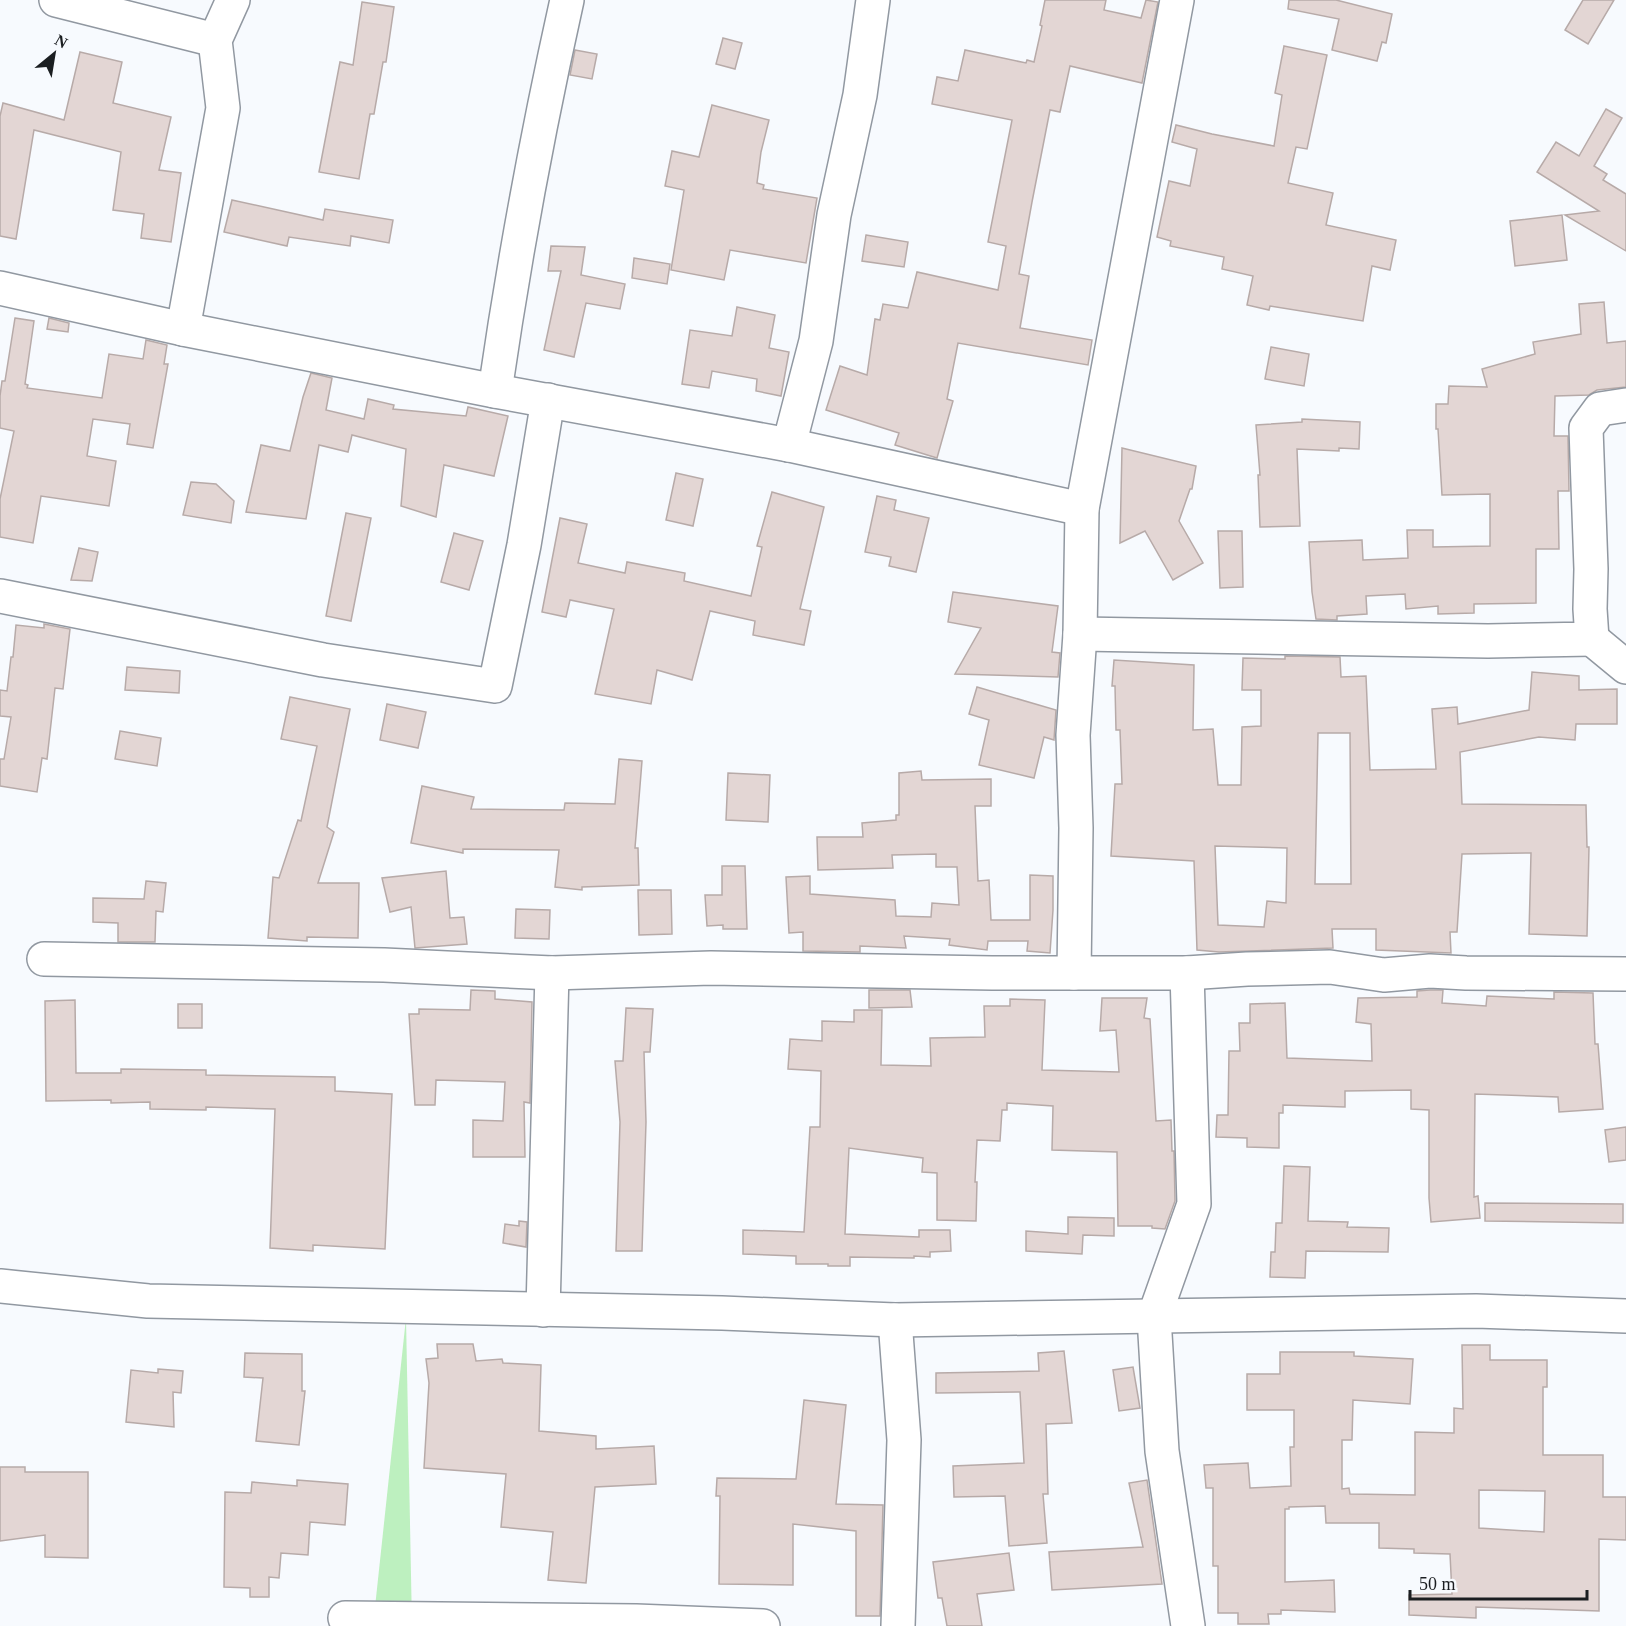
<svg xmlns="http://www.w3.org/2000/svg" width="1626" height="1626" font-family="'Times New Roman',serif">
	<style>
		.green { fill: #bdf0bf }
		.building { fill: #e3d6d4; stroke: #b7aaa8; stroke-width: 1.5; fill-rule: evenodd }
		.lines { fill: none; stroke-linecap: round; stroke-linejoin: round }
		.minor-casing { stroke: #9198a1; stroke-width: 36 }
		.minor { stroke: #fff; stroke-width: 33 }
	</style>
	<rect width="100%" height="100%" fill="#f7fafe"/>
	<polygon class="green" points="406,1318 412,1626 373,1626"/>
	<g class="building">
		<polygon points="1045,0 1106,0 1104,10 1141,18 1146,0 1158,2 1142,83 1070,66 1060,112 1050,110 1032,202 1019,274 1029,276 1020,328 1092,340 1088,365 958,343 947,399 953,401 937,458 895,445 899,433 826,410 840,366 867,375 875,319 880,320 883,304 908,308 917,272 998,290 1006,246 988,242 1012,120 932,104 937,77 958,81 965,50 1026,63 1027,60 1034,62 1042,26 1040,25"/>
		<polygon points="1289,0 1336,0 1392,14 1386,43 1382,42 1377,61 1332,50 1339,19 1288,9"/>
		<polygon points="1583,0 1614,0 1588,44 1565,30"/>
		<polygon points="362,2 394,7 386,62 383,62 374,114 370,114 359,179 319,172 340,62 353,65"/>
		<polygon points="723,38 742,43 735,69 716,64"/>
		<polygon points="1284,46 1327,55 1307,149 1296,147 1288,183 1333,193 1326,225 1396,240 1390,270 1372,266 1363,321 1270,306 1269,310 1247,305 1253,276 1222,269 1224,257 1170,246 1171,241 1157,237 1169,181 1190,186 1197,149 1172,142 1176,125 1212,134 1274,146 1282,95 1275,93"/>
		<polygon points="575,50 597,54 592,79 570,75"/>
		<polygon points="80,52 122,62 113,103 171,117 159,170 181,173 171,242 141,238 144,214 113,210 121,152 34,130 16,239 0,236 0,116 3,103 64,120"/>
		<polygon points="712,105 769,120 761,152 757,183 764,185 763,189 817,198 806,263 730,250 724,280 671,270 684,190 665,186 672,151 699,157"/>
		<polygon points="1606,109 1622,118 1594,166 1607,174 1603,180 1626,194 1626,251 1565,215 1599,211 1537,172 1556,142 1579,156"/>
		<polygon points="232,200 323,220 325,209 393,220 389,243 351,236 350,246 289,237 287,246 224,232"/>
		<polygon points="1562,215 1567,260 1515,266 1510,221"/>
		<polygon points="866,235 908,242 904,267 862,261"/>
		<polygon points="551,246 585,247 581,275 625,284 620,309 586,303 574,357 544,350 561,271 548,271"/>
		<polygon points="634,258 670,264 667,284 632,278"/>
		<polygon points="1604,302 1607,343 1626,341 1626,387 1597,390 1589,395 1555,396 1554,436 1568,436 1569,491 1558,491 1559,549 1536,549 1536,603 1474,604 1474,613 1438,614 1438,606 1406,609 1405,594 1366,596 1367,614 1337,616 1337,620 1316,619 1312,592 1309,542 1362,540 1363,560 1408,558 1407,530 1433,530 1433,547 1490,546 1490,494 1442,495 1438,429 1436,429 1436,404 1448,404 1449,386 1487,387 1482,369 1535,354 1533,342 1581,334 1579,304"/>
		<polygon points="737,307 775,315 769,348 789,352 781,396 756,391 757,379 712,371 709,388 682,384 690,330 732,336"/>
		<polygon points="15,318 34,321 25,384 28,385 27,388 102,398 109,354 143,359 146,340 167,345 164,364 168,364 153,448 127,444 130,424 93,419 87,456 116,461 109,506 41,496 33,543 0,537 0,499 14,431 0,428 0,396 2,381 5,381"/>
		<polygon points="49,318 69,323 68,332 47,329"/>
		<polygon points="1271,347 1309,354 1304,386 1265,379"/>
		<polygon points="311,373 332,378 326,410 364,419 368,399 394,405 393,409 466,416 468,407 508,416 494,476 444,465 436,517 401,506 406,449 352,435 348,452 319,445 306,519 246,512 261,445 290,451 303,397"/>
		<polygon points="1302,419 1360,422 1359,449 1339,448 1339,451 1297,449 1300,526 1260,527 1258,475 1260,475 1256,425 1302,422"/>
		<polygon points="1122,448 1196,466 1192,489 1190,489 1179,521 1203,563 1173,580 1145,531 1120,543"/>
		<polygon points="676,473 703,479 693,526 666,520"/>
		<polygon points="191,482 216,484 234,501 231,523 183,515"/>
		<polygon points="772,492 824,507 800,609 811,611 804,645 753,635 755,621 710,611 692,680 657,670 651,704 595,694 614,609 570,600 566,617 542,612 560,518 587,524 578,563 625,573 627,562 685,573 684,581 751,596 762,547 757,546"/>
		<polygon points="877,496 896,500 894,510 929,518 916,572 889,566 891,557 865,552"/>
		<polygon points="346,513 371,518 351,621 326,616"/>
		<polygon points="1218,531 1242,531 1243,587 1220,588"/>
		<polygon points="454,533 483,541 469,590 441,582"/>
		<polygon points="79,548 98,552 92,581 71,580"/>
		<polygon points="953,592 1058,606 1052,652 1060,653 1058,677 955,674 981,628 948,622"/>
		<polygon points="44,624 70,629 63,689 55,688 47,759 42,758 37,792 0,786 0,759 4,759 11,717 0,716 0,690 7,691 11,657 13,657 16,625 44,628"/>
		<path d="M1285,656L1340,657L1341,677L1366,676L1370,770L1436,769L1432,709L1457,707L1458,724L1529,710L1532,672L1579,676V690L1617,689V724H1576L1575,740L1539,737L1460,752L1462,804L1586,805L1587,847H1589L1587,936L1529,934L1531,853L1462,854L1457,932H1450L1451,953L1376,950V929H1332L1333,948L1219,952L1197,950L1194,861L1111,856L1115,784H1122L1120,730H1116L1115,686H1112L1114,660L1194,665L1193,730L1213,729L1218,785H1241L1242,727L1261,726V690H1242L1243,658L1285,659ZM1318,733H1350L1351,884H1315ZM1215,846L1287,848L1286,903L1267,901L1264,927L1218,925Z"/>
		<polygon points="127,667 180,671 179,693 125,690"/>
		<polygon points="977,687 1056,710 1054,740 1044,737 1034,778 979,765 989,720 969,714"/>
		<polygon points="290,697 350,709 327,827 334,832 318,883 359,883 358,938 307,937 307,941 268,938 273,877 279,878 298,820 301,821 317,746 281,739"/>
		<polygon points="387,704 426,712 418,748 380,740"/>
		<polygon points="120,731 161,738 157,766 115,759"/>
		<polygon points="619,759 642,761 635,848 638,848 639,885 582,887 582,890 555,887 559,850 463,849 463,853 411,843 422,786 474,797 471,809 564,810 565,803 615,804"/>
		<polygon points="921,771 922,780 991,779 991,806 975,806 978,881 989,880 991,920 1030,920 1030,875 1053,876 1053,910 1050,953 1027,951 1028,941 988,941 987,950 949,945 950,939 904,936 906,948 860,946 860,952 803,951 803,932 789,933 786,877 810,876 810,894 895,900 896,916 931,917 932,903 959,905 957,867 936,867 936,854 892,855 893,868 818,870 817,837 863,837 862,823 896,820 896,815 899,815 899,773"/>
		<polygon points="728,773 770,775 768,822 726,820"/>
		<polygon points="722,866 745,866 747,929 723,929 723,925 707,926 705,895 722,895"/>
		<polygon points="446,871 450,918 464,917 467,944 415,948 411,907 390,912 382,878"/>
		<polygon points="146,881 166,883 163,912 156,911 155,942 118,942 118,923 93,922 93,898 144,899"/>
		<polygon points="638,890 671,890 672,934 639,935"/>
		<polygon points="516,909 550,910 549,939 515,938"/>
		<polygon points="471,990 495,991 495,999 532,1002 530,1103 524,1102 525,1157 473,1157 473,1120 503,1121 505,1082 436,1080 435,1105 415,1105 409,1014 419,1014 419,1009 470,1010"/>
		<polygon points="869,990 910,990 912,1007 869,1008"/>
		<polygon points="1430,990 1443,990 1442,1003 1486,1006 1487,996 1554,999 1554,992 1593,993 1595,1044 1598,1044 1603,1109 1559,1112 1558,1097 1475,1094 1474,1197 1478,1196 1480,1218 1431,1222 1429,1198 1429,1110 1411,1109 1411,1090 1345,1091 1345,1107 1283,1105 1283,1113 1279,1113 1279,1148 1247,1147 1247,1138 1216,1137 1217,1115 1228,1115 1229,1051 1240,1051 1239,1023 1250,1023 1250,1004 1285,1003 1287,1058 1372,1061 1371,1024 1356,1022 1358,998 1417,997 1417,991"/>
		<polygon points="1102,998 1147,998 1144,1018 1150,1019 1156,1121 1171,1120 1172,1151 1174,1151 1175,1201 1165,1229 1152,1228 1152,1226 1118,1226 1117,1152 1052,1150 1053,1106 1007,1103 1007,1110 1002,1110 1000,1141 977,1140 975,1182 977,1182 976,1221 937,1220 937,1173 922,1172 923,1158 849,1148 845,1234 919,1237 919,1230 950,1230 951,1251 930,1252 930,1257 914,1256 914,1258 850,1257 850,1266 828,1266 828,1264 796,1264 796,1256 743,1254 743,1230 804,1232 810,1127 820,1127 821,1071 788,1069 790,1039 822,1041 822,1021 854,1022 854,1010 882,1010 881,1065 931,1066 930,1038 985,1037 984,1006 1010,1006 1010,999 1045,1000 1042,1070 1119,1072 1116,1030 1100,1031"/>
		<polygon points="75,1000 76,1073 121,1073 121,1069 206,1070 206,1075 335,1077 335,1091 392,1094 385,1249 313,1245 313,1251 270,1248 275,1109 206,1107 206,1110 150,1109 150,1102 111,1103 111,1100 46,1101 45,1001"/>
		<rect x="178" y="1004" width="24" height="24"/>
		<polygon points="626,1008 653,1009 650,1052 644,1052 646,1122 642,1251 616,1251 620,1122 615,1061 623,1061"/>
		<polygon points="1626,1127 1626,1160 1609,1162 1605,1130"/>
		<polygon points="1284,1166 1310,1167 1308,1221 1348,1222 1347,1227 1389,1228 1388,1252 1306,1251 1305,1278 1270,1277 1271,1252 1275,1252 1276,1223 1282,1223"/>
		<polygon points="1485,1203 1623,1204 1623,1223 1485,1221"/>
		<polygon points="1068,1217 1114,1218 1114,1236 1083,1235 1082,1254 1026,1251 1026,1231 1068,1234"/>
		<polygon points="519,1221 527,1222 526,1247 503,1243 505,1224 519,1226"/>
		<polygon points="437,1344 473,1344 476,1361 502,1359 503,1363 541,1365 539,1431 596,1436 596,1449 654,1446 656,1484 595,1487 586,1583 548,1580 553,1532 501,1527 506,1474 424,1468 429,1383 426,1359 438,1358"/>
		<path d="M1462,1345H1490V1360H1547V1387H1543V1455H1603V1497H1626V1540L1599,1539V1611L1476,1607V1618L1409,1615V1595L1452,1594L1450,1554L1414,1553V1549L1379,1548V1523H1326L1325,1506L1289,1507V1509H1285V1582L1334,1580L1335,1612L1281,1610V1614H1268L1269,1624H1238V1613H1218V1566H1213V1488H1206L1204,1465L1248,1463L1250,1488L1291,1486L1290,1447H1294V1410H1247V1374H1280V1352H1354V1356L1413,1359L1410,1404L1353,1400L1352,1440H1342V1489L1349,1488L1350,1494L1415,1495V1432L1454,1433V1408L1463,1409ZM1479,1490L1545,1491L1544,1532L1479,1528Z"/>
		<polygon points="1064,1351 1072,1423 1046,1424 1048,1494 1043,1494 1047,1543 1009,1546 1005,1496 954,1497 953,1466 1024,1463 1020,1392 936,1393 936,1373 1039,1371 1038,1353"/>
		<polygon points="245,1353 302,1354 302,1391 305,1391 299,1445 256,1441 263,1378 244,1377"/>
		<polygon points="1133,1367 1140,1408 1119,1411 1113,1370"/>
		<polygon points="158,1369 183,1371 181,1393 173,1392 174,1427 126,1422 131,1370 158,1373"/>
		<polygon points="804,1400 846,1405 836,1504 883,1505 880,1616 856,1616 856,1531 793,1524 793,1585 719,1584 720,1496 716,1496 717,1478 796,1479"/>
		<polygon points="0,1467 25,1467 25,1472 88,1472 88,1558 45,1557 45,1535 0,1541"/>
		<polygon points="297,1480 348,1484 345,1525 310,1522 308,1555 281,1553 279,1578 269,1577 269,1597 250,1597 250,1588 224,1587 225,1492 251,1493 252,1482 297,1486"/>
		<polygon points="1147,1480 1162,1584 1052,1590 1049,1552 1143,1547 1129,1483"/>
		<polygon points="1009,1553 1014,1590 977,1594 982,1626 947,1626 942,1598 938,1598 933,1562"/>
	</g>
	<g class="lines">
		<g class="minor-casing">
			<g id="minor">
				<polyline points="56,0 215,40"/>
				<polyline points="0,288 183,329 495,391 789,445 1082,509"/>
				<polyline points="183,329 223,108 215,40 233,0"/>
				<path d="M495,391C514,260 538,130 567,0"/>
				<polyline points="789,445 816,341 834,215 860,95 873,0"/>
				<polyline points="0,596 323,660 495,686 524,545 548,400"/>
				<polyline points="1080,634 1488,641 1592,639 1590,609 1591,569 1586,428 1600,409 1626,405"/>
				<polyline points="1592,639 1626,667"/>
				<polyline points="44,959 384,965 552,973 711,968 992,973 1187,973 1194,1204 1154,1317 1162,1451 1188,1626"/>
				<polyline points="1074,973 1076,828 1073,735 1080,634 1082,509 1177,0"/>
				<polyline points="1187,973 1247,969 1330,967 1384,975 1430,971 1466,973 1626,974"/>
				<polyline points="0,1286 148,1301 722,1313 895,1320 1476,1311 1626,1316"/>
				<polyline points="543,1310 552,973"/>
				<polyline points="895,1320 904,1440 898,1626"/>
				<polyline points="345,1618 636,1621 763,1626"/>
			</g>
		</g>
		<use href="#minor" class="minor"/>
	</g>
	<g transform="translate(54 54) rotate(30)" stroke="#f7fafe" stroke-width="4.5" paint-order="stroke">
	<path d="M0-4.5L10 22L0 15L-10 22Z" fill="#1b1e21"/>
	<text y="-9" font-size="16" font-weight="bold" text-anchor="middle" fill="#1b1e21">N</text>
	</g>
	<path d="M1410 1590v9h177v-9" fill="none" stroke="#1b1e21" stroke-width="3"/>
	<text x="1419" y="1590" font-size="18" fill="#1b1e21" stroke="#f7fafe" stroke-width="4.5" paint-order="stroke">50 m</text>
</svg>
